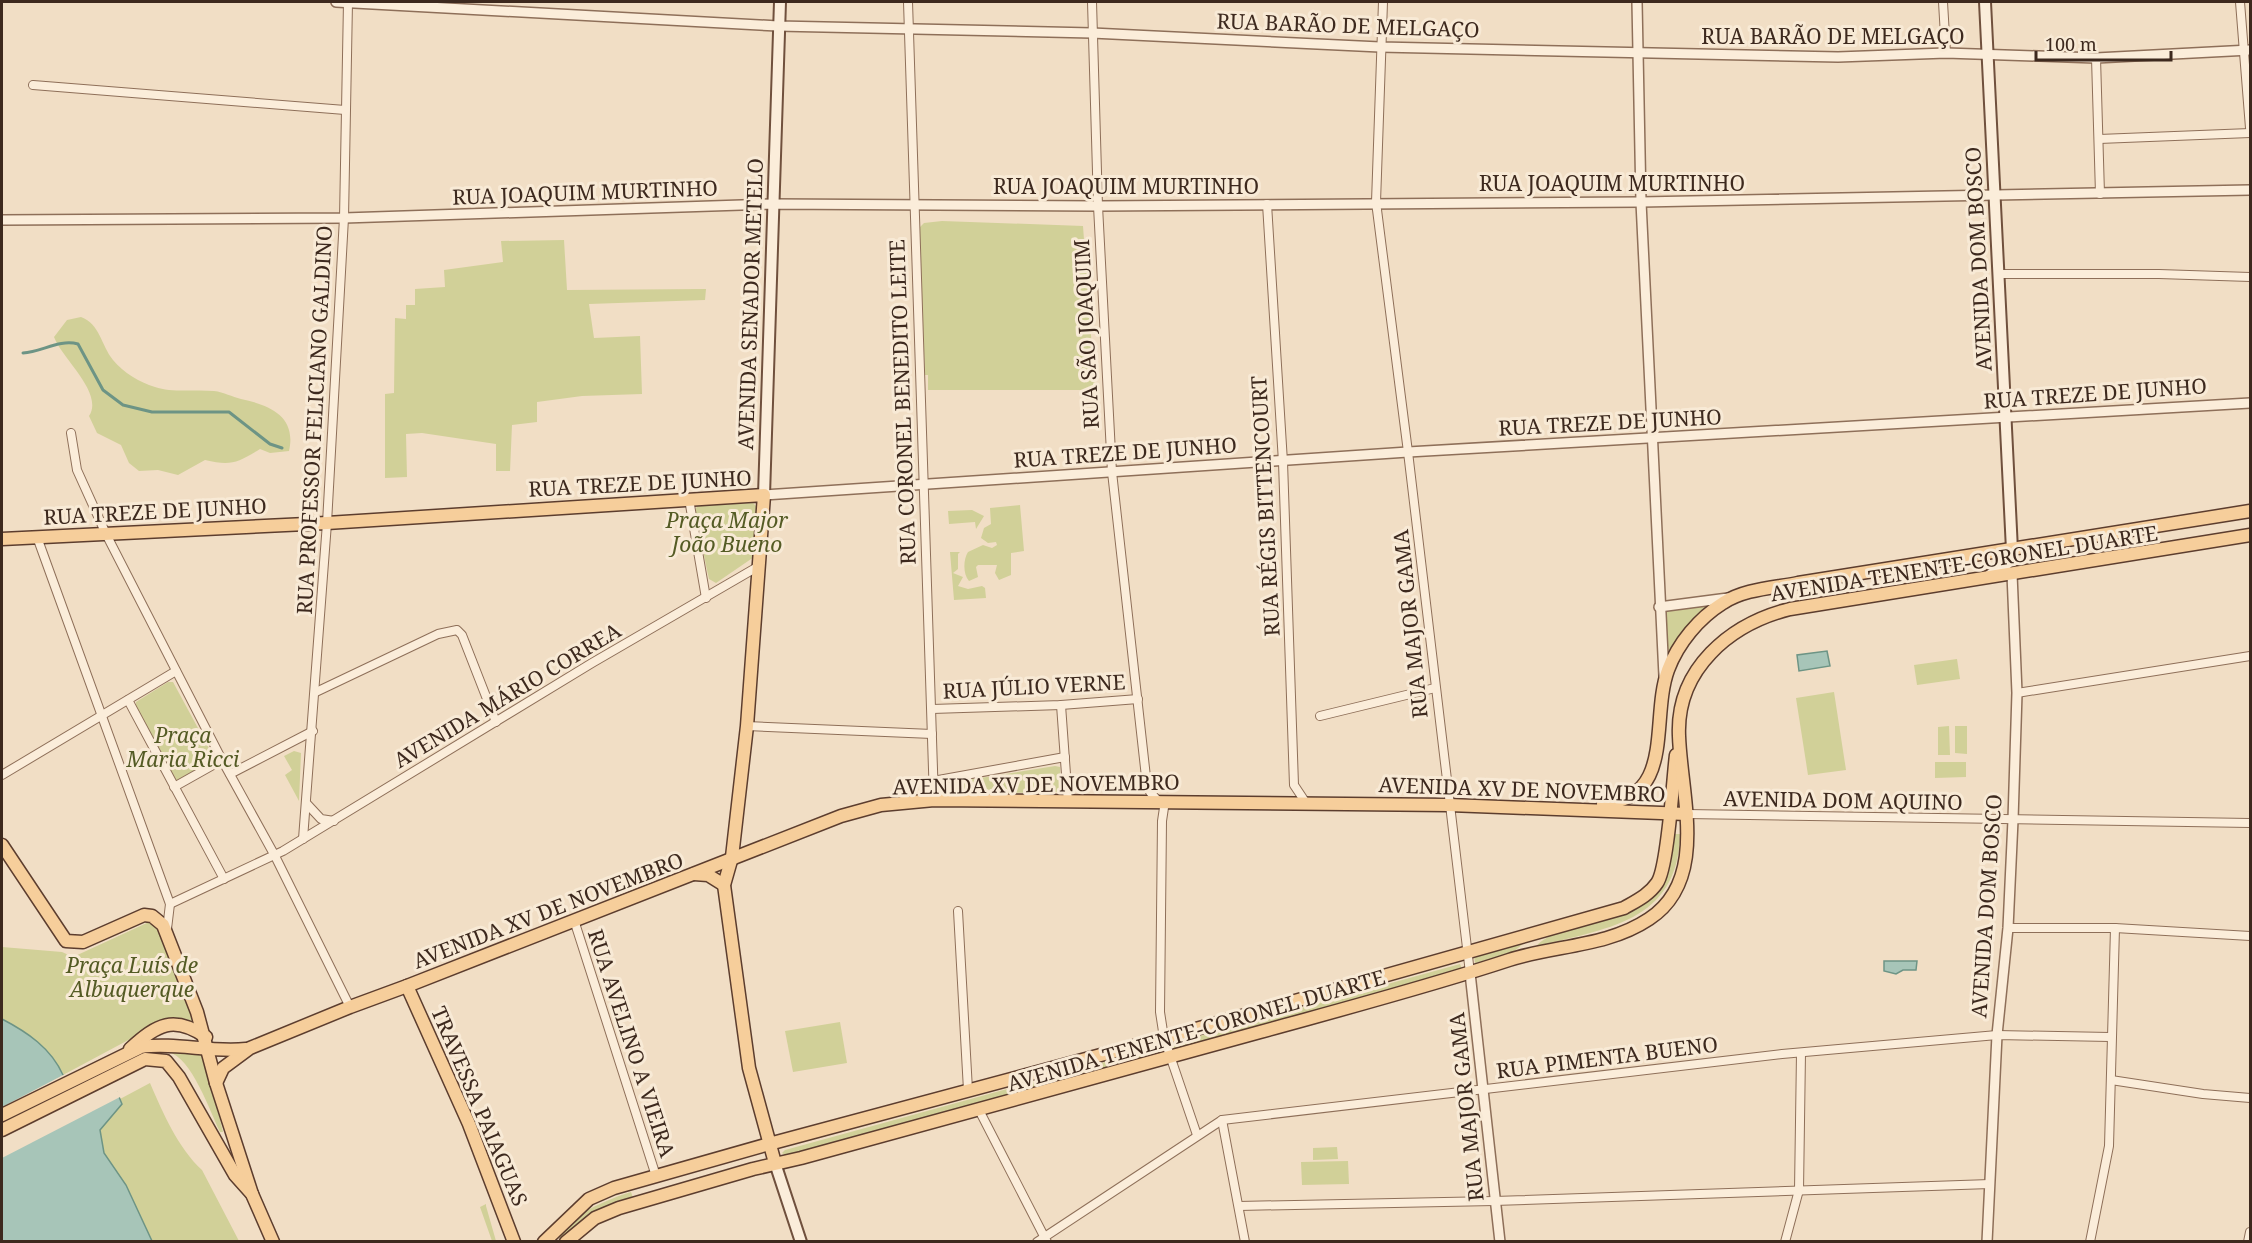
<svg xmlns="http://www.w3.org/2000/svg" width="2252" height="1243" font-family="'Noto Serif',serif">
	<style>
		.green { fill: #d1d098 }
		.water { fill: #a7c5b8; stroke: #6d9485; stroke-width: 1.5 }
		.pier { fill: #f1dec5 }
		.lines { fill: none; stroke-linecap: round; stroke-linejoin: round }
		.stream { stroke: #6d9485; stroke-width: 3 }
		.minor-casing { stroke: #8e6f59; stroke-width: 10 }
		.tertiary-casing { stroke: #8e6f59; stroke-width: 12 }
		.secondary-casing { stroke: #70503d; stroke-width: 14 }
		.primary-casing { stroke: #5c3d2e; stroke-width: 15 }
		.minor { stroke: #fbedda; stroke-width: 8 }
		.tertiary { stroke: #fbedda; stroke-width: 9 }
		.secondary { stroke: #fbedda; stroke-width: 10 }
		.primary { stroke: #f6ce9b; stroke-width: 12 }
		.labels { text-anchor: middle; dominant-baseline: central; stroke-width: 6; stroke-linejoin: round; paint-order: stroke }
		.street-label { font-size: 21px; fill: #3d291e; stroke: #f8ead6 }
		.park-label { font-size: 21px; font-style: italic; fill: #545b24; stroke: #f8ead6 }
	</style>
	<rect width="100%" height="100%" fill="#f1dec5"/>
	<g class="green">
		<polygon points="942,221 1083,226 1095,390 928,390 928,375 925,375 919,228 924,223"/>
		<polygon points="564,240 567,290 706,289 705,300 589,304 594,338 640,336 642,394 582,396 537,402 537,422 512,425 510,471 496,471 496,444 422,433 406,434 407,477 385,478 385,394 394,393 395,318 406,319 406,305 415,305 415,289 445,287 444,270 503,262 501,241"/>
		<path d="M81,317C100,324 101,345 113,360C124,373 139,382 155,387C172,393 196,389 214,391C224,392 232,397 241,399C269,405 297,416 289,451L270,453L260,449C237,463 231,466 205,460L178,475L158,470L139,471L129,463L121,445L97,433L89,416C104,393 63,360 54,337L67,320Z"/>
		<polygon points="753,503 757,507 754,557 716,583 709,579 707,570 695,511 697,506"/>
		<path d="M1020,505L1024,551L1011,553V575L999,580L995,573L997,565H978L976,567L978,577L969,581C963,574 963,560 968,552L983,545L992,548L997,545L996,542L988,543L981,538L984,528L991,524L990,508Z"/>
		<polygon points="972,510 984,516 976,529 975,522 949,524 948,511"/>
		<polygon points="950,552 960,552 958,554 958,569 953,573 963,577 958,586 968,589 982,586 985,588 986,598 954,600"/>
		<polygon points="1705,605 1708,610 1666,665 1663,610"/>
		<polygon points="1957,659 1960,679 1917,685 1914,665"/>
		<polygon points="168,682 173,682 212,754 210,762 176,781 171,777 136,706 136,702"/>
		<polygon points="1834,692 1846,770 1808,775 1796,698"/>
		<polygon points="1949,726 1950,755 1938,755 1938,727"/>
		<polygon points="1955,726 1967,726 1967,754 1955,753"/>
		<polygon points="294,751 301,753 299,801 285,775 292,770 284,756"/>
		<polygon points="1935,762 1966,762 1966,777 1935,778"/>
		<polygon points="1055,766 1060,767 1061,792 944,794 947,784 955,782"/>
		<path d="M1673,834H1680C1678,924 1604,928 1535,947C1567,915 1632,931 1658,888C1667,873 1669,850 1673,834Z"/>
		<path d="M149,922L158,927L191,1013L192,1022L177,1018L162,1022L63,1075C51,1048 27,1032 2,1019V947L62,952L73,957Z"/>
		<polygon points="1524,943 1512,953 1475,963 1474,956"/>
		<polygon points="1460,964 1462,969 1173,1050 1170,1044"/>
		<polygon points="840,1022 847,1063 793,1072 785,1031"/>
		<polygon points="1156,1048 1159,1050 1158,1054 787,1156 782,1153 785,1150"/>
		<path d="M166,1049L204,1053L223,1132H220C210,1112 192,1057 168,1052C157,1050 145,1054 135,1053Z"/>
		<path d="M150,1083C163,1113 178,1148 202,1170L239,1241H152L126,1185L104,1153L100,1130L122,1104L120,1099Z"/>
		<polygon points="1337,1147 1338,1159 1313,1160 1313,1148"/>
		<polygon points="1348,1161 1349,1184 1302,1185 1301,1162"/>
		<path d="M631,1192L633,1198L564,1238H559C565,1216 611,1198 631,1192Z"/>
		<polygon points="486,1204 486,1206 496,1241 492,1241 480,1207"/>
	</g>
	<g class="water">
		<polygon points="1827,651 1830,666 1799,671 1797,655"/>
		<polygon points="1884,961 1917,961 1916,970 1903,970 1896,974 1884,971"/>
		<path d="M2,1019C27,1032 51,1048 63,1075L117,1092L122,1104L100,1130L104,1153L126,1185L152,1241H2Z"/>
	</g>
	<polygon class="pier" points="67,1073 96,1076 109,1082 122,1096 2,1158 2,1107"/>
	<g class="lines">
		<path class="stream" d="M23,353C42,352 59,339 78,344L103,390L123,405L152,412H229L270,444L282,448"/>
		<g class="minor-casing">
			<g id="minor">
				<polyline points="908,2 934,800"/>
				<polyline points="1092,2 1098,206 1112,472 1146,777 1150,792 1159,802"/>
				<polyline points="1383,2 1376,202 1408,452 1470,973"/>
				<polyline points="1943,2 1946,53"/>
				<polyline points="2240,2 2250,128"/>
				<polyline points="2096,58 2100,194"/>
				<polyline points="33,85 345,110"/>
				<polyline points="2099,139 2250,133"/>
				<polyline points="1267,204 1283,462 1294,785 1306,803"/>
				<polyline points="1998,274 2159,274 2250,277"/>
				<polyline points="71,433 77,470 106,534 222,760 275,856 350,1007"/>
				<polyline points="689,499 706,598"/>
				<polyline points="37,537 170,904 167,929"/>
				<polyline points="316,692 438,634 457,630 462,635 496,722"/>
				<polyline points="2017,693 2250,656"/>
				<polyline points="128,700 224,879"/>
				<polyline points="1061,705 1068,802"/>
				<polyline points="932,709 1061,705 1138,699"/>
				<polyline points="1320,716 1435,688"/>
				<polyline points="747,726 932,734"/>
				<polyline points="230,774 313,731"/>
				<polyline points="2,775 176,671"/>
				<polyline points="933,781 1065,757"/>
				<polyline points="174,787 222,760"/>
				<polyline points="1165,801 1162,821 1160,1012 1164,1038 1197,1135"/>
				<polyline points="307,804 321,819 334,821"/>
				<polyline points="1687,814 2250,823"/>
				<polyline points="303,839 327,523 344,218 348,2"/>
				<polyline points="170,904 283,851 592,663 759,566"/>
				<polyline points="958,911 968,1090"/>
				<polyline points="574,920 656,1176"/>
				<polyline points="2008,928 2115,928 2250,936"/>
				<polyline points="2111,1080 2203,1094 2250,1098"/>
				<polyline points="979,1110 1047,1242"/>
				<polyline points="1222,1120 1245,1242"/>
				<polyline points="1239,1206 1494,1201 1990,1184"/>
				<polyline points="1037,1242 1222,1120 1782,1054 1997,1035 2110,1037"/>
				<polyline points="1785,1242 1799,1190 1801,1053"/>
				<polyline points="2090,1242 2109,1146 2115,928"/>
				<polyline points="2248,1242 2250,1232"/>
			</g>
		</g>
		<g class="tertiary-casing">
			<g id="tertiary">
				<polyline points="336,2 778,26 1092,33 1380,47 1838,57 1946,53 2096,58 2250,50"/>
				<polyline points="1637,2 1641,202 1664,676"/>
				<polyline points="2,220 344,218 773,204 1098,206 1641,202 2250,190"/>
				<polyline points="764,495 1408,452 2250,403"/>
				<polyline points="1659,607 1728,598"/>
				<polyline points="1470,973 1500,1242"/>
				<polyline points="1987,1242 1997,1035 2008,928 2013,820 2017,693 2012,574"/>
			</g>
		</g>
		<g class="secondary-casing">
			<g id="secondary">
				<polyline points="1985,2 2012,550 2008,563 1990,575"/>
				<polyline points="764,495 780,2"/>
				<polyline points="775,1163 801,1242"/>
			</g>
		</g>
		<g class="primary-casing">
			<g id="primary">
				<polyline points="2,539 327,523 764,495 747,726 732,857 724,885 749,1068 775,1163"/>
				<path d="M1603,804C1676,798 1650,719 1668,670C1678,643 1699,618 1723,603C1744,589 1773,588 1798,583L2250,511"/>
				<polyline points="2,845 66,941 83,942 144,915 152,916 163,925 197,1012 216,1083 252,1194"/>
				<polyline points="694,874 708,875 724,885"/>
				<polyline points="407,986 469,1124 514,1242"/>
				<path d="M130,1049C157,1024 174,1015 206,1037"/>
				<polyline points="216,1083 223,1068 250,1048 350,1007 407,986 841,816 881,805 934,800 1449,805 1687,814"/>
				<path d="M2,1115L141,1047C176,1042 211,1053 246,1049"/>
				<polyline points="2,1130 145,1059 166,1061 179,1077 235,1175 252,1194 273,1242"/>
				<path d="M544,1242L589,1199L614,1188L769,1144L1164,1038L1624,908C1636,901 1649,895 1657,883C1668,868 1673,778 1676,755"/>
				<path d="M566,1242L595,1218L619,1208L753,1169L801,1158C954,1117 1107,1075 1260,1032C1343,1009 1427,987 1509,960C1555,945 1607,947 1649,919C1709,880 1681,796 1679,736C1676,669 1730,624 1790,609L2250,535"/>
			</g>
		</g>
		<use href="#minor" class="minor"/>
		<use href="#tertiary" class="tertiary"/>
		<use href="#secondary" class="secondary"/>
		<use href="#primary" class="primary"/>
	</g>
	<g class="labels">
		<g class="street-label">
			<text transform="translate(1348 25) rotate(2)">RUA BARÃO DE MELGAÇO</text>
			<text x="1833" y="36">RUA BARÃO DE MELGAÇO</text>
			<text x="1612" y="183">RUA JOAQUIM MURTINHO</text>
			<text x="1126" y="186">RUA JOAQUIM MURTINHO</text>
			<text transform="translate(585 192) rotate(-2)">RUA JOAQUIM MURTINHO</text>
			<text transform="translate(1978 259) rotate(-93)">AVENIDA DOM BOSCO</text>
			<text transform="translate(750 304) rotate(-88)">AVENIDA SENADOR METELO</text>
			<text transform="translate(1086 334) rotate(-93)">RUA SÃO JOAQUIM</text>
			<text transform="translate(2095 393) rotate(-4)">RUA TREZE DE JUNHO</text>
			<text transform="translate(902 402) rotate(-92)">RUA CORONEL BENEDITO LEITE</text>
			<text transform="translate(314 420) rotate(-87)">RUA PROFESSOR FELICIANO GALDINO</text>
			<text transform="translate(1610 422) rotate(-3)">RUA TREZE DE JUNHO</text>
			<text transform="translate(1125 452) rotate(-4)">RUA TREZE DE JUNHO</text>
			<text transform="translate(640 483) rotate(-3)">RUA TREZE DE JUNHO</text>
			<text transform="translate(1265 506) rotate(-93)">RUA RÉGIS BITTENCOURT</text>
			<text transform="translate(155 511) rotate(-3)">RUA TREZE DE JUNHO</text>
			<text transform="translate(1964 563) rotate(-9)">AVENIDA TENENTE-CORONEL DUARTE</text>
			<text transform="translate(1410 624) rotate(-96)">RUA MAJOR GAMA</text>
			<text transform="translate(1034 686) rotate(-3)">RUA JÚLIO VERNE</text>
			<text transform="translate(507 695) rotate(-31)">AVENIDA MÁRIO CORREA</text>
			<text transform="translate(1036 784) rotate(-1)">AVENIDA XV DE NOVEMBRO</text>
			<text transform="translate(1522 789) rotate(2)">AVENIDA XV DE NOVEMBRO</text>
			<text transform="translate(1843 800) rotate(1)">AVENIDA DOM AQUINO</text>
			<text transform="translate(1986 906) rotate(-86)">AVENIDA DOM BOSCO</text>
			<text transform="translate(548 910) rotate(-21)">AVENIDA XV DE NOVEMBRO</text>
			<text transform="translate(1196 1030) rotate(-16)">AVENIDA TENENTE-CORONEL DUARTE</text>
			<text transform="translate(632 1043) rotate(72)">RUA AVELINO A VIEIRA</text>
			<text transform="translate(1607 1057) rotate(-7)">RUA PIMENTA BUENO</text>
			<text transform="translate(480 1106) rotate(67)">TRAVESSA PAIAGUAS</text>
			<text transform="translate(1466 1107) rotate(-96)">RUA MAJOR GAMA</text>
		</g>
		<g class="park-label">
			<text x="727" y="520">Praça Major<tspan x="727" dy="24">João Bueno</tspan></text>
			<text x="183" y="735">Praça<tspan x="183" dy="24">Maria Ricci</tspan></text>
			<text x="132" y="965">Praça Luís de<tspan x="132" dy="24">Albuquerque</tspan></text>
		</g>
	</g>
	<rect width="2252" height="1243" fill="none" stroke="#3d291e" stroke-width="6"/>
	<path d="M2036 51v9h135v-9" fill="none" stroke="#3d291e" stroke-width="3"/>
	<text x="2045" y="51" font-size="18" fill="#3d291e" stroke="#f8ead6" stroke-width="4.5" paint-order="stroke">100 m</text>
</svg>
